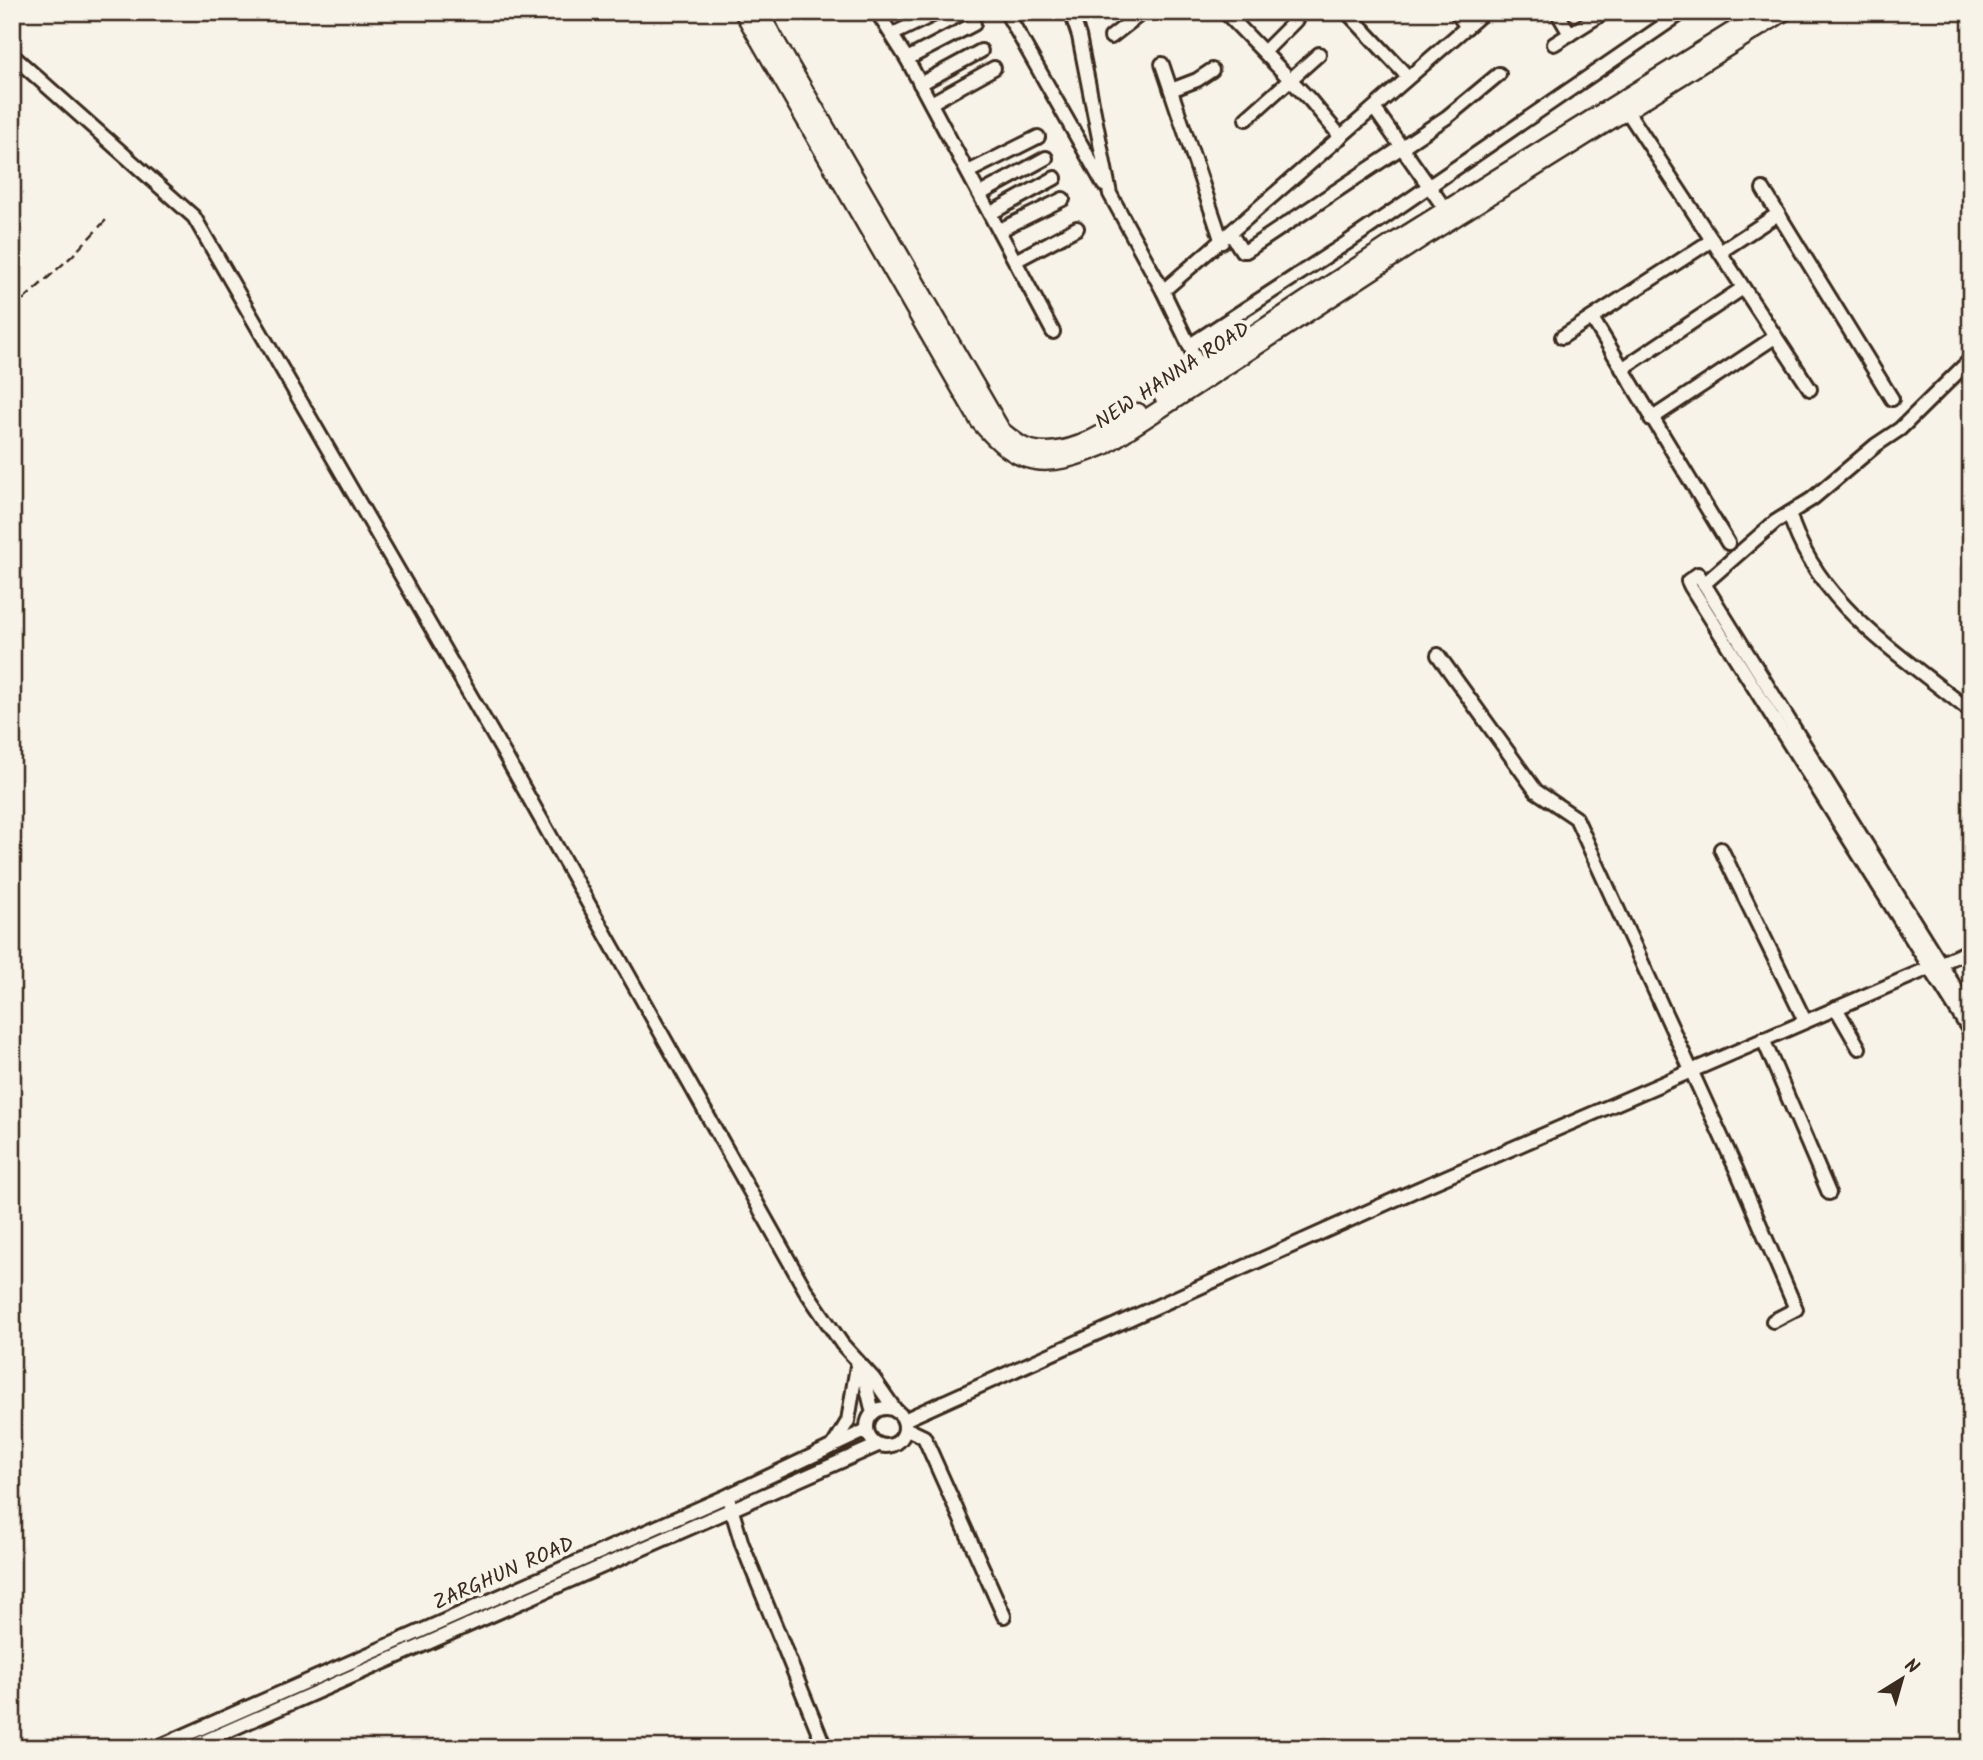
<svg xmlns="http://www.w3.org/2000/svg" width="1983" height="1760" font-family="Kalam,sans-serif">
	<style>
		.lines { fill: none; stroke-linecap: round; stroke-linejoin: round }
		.minor-casing { stroke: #3b2a1e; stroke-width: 18 }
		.major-casing { stroke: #3b2a1e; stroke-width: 21 }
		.minor { stroke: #f7f3e8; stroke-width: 12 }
		.major { stroke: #f7f3e8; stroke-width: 16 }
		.rail { stroke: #3b2a1e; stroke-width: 2.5; stroke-dasharray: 10 5; stroke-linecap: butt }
		.labels { text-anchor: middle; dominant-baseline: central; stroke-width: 7; stroke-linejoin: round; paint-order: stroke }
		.street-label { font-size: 21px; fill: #3b2a1e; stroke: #f7f3e8 }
	</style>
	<rect width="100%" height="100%" fill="#f7f3e8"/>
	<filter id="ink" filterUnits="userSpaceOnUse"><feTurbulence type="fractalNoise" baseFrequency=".0143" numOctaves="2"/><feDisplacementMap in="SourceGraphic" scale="14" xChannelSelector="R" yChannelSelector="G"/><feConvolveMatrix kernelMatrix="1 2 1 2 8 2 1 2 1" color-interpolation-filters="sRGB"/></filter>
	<g filter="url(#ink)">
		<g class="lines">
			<g class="minor-casing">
				<g id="minor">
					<polyline points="877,12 907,59 1053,332"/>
					<polyline points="1006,12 1104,185"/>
					<polyline points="1071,12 1079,36 1110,194 1163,291 1204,376"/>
					<polyline points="1225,12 1310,100 1341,137"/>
					<polyline points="1347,12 1408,77"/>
					<polyline points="1456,12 1467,27"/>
					<polyline points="1557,12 1570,34"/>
					<polyline points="893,34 939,12"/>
					<polyline points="1111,37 1143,12"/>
					<polyline points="1554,44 1605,12"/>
					<polyline points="1264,52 1296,20"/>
					<polyline points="12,55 194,217 506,757 806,1291 842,1344 873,1378 896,1411"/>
					<polyline points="907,59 974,24"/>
					<polyline points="1162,64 1222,242"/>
					<polyline points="920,84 981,51"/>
					<polyline points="1171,90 1197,80 1212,70"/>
					<polyline points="931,103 994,68"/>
					<polyline points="1374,108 1450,216"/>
					<polyline points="1627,111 1810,389"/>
					<polyline points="1246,119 1319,54"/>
					<polyline points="968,172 1038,137"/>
					<polyline points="1763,189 1892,399"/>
					<polyline points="980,194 1046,158"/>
					<polyline points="991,213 1055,178"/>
					<polyline points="1000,230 1063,199"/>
					<polyline points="1231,234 1242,251 1246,251 1447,117 1499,74"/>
					<polyline points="1720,252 1778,214"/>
					<polyline points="1017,260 1077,228"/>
					<polyline points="1163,291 1484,12"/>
					<polyline points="1592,318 1728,543"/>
					<polyline points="1562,337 1712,240"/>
					<polyline points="1190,345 1345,244 1683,12"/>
					<polyline points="1622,369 1743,288"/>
					<polyline points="1651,419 1775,337"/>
					<path d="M1789,513C1817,606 1900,653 1971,712"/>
					<polyline points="1704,584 1775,522 1812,499 1876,445 1900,429 1971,359"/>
					<polyline points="1438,655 1536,791 1576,818 1737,1171 1796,1309 1773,1321"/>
					<polyline points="1721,849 1805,1021"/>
					<polyline points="1836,1008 1859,1048"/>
					<polyline points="1971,1013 1698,574 1688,581 1691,587 1971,1033"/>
					<polyline points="1763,1039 1829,1193"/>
					<polyline points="858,1368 866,1384 873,1413"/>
					<circle cx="886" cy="1427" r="19"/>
					<polyline points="904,1420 1416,1190 1971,950"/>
					<polyline points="905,1428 924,1437 1004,1616"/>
					<polyline points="833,1446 848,1421 857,1366"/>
					<polyline points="729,1501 742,1544 825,1748"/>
					<polyline points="156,1748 727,1496 867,1430"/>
					<polyline points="189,1748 878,1445"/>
				</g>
			</g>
			<g class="major-casing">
				<g id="major">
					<path d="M743,12L979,421C1020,470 1046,470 1104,446L1424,237L1784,12"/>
					<path d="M759,12L1002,431C1009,436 1017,444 1025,447C1064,462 1107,431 1138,412"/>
					<polyline points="1162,395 1394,242 1763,12"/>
				</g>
			</g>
			<use href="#minor" class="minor"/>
			<use href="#major" class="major"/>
			<polyline class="rail" points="12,310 72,256 106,220"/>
		</g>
	</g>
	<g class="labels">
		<g class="street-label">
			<text transform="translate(1173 376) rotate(-33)">NEW HANNA ROAD</text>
			<text transform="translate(504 1574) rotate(-24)">ZARGHUN ROAD</text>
		</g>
	</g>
	<rect width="1983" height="1760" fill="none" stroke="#f7f3e8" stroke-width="42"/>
	<rect x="21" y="21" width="1941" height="1718" fill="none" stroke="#3b2a1e" stroke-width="2.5" filter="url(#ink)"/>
	<g transform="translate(1902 1679) rotate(37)" stroke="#f7f3e8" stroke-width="5" paint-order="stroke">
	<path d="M0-5L12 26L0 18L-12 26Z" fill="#3b2a1e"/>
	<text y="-10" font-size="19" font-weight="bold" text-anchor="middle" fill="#3b2a1e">N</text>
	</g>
</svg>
